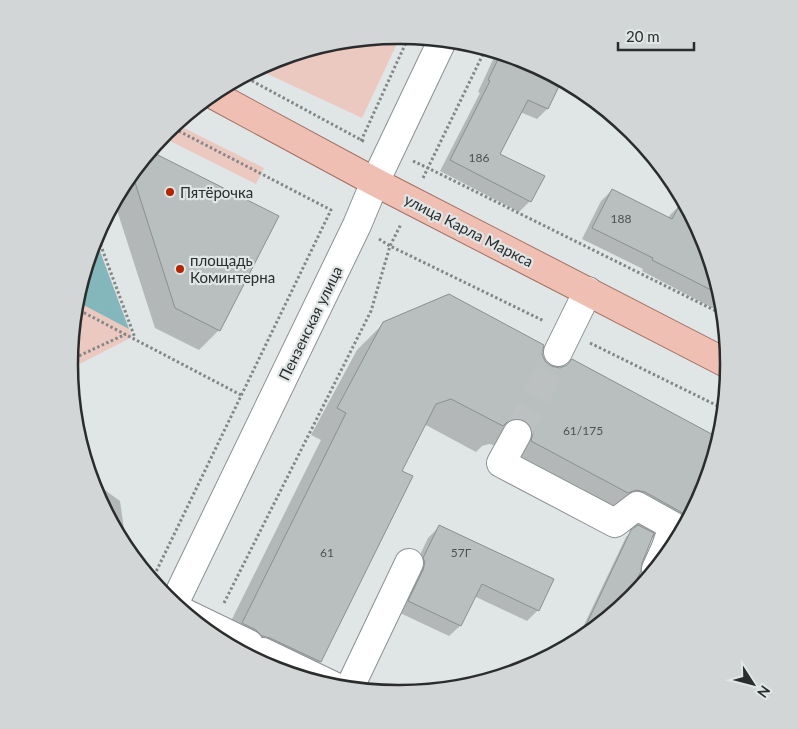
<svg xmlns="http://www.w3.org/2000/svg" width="798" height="729" font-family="Lato,sans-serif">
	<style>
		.green { fill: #ecc9c0 }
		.water { fill: #83b7bb }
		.shadow { fill: #0003 }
		.building { fill: #b9bebf; stroke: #8a8f8f }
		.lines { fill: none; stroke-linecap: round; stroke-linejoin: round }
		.minor-tunnel { stroke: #bcc0c1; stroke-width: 28; stroke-dasharray: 28 14; stroke-linecap: butt }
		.minor-casing { stroke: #8c9191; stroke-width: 30 }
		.major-casing { stroke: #a37064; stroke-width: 30 }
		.path { stroke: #848788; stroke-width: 3; stroke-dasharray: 2.5 2.5; stroke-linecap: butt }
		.minor { stroke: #fff; stroke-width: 28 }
		.major { stroke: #efbfb3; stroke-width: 28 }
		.poi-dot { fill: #b12601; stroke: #e0e5e6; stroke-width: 2 }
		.labels { text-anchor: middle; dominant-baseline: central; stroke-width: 4.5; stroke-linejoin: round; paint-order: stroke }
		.number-label { font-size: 12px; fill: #4e5152 }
		.poi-label { font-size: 15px; fill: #2b2d2d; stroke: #e0e5e6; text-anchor: start }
		.street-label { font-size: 15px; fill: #2b2d2d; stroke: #e0e5e6 }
		.rim { fill: none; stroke: #2b2d2d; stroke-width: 2.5 }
	</style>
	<rect width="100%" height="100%" fill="#e0e5e6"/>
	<g class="green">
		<polygon points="401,35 362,118 257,69 273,60 335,41"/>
		<polygon points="176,124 264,168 256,184 162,137"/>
		<polygon points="95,238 132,337 70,369 70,364 76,300"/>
	</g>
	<polygon class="water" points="95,238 129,329 76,301"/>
	<g class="shadow">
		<polygon points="497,51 525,60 561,79 547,109 537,119 520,112 499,154 530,201 519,212 440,171 480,93 478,92"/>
		<polygon points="149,152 219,330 199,350 155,328 114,201 125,181"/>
		<polygon points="612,190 668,219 670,215 681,204 704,239 722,300 723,309 720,312 642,271 643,269 582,239 601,201"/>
		<polygon points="384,323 541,353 544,361 551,367 560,369 567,366 572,361 719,439 703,491 673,548 651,537 641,562 639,571 623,605 593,630 584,625 626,537 636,528 498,446 489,444 482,446 476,452 424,424 400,471 411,477 320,662 303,678 221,641 321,440 311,435 357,350"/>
		<polygon points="91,480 120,501 127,550 94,490"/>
		<polygon points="439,527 538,610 527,621 474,596 460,626 449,636 398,612 413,570 428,538"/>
	</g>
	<g class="building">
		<polygon points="501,53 525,60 562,80 548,109 528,100 500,154 545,176 531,202 450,160 490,81 488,80"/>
		<polygon points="150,151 279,216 220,331 175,308 132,173"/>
		<polygon points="612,189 672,219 683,199 704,239 721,295 652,260 653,258 592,228"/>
		<polygon points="449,294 544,345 542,354 545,361 551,366 560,368 567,365 572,359 719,438 703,491 687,521 686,517 681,512 645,492 636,490 628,493 531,441 533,433 531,426 524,420 516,418 509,420 503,426 451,399 436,404 402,471 413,476 321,662 270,638 262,636 256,630 242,623 346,413 337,408 383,322"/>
		<polygon points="439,525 554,579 539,611 482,584 461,626 408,601 423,570 425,562 423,558"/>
		<polygon points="638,525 654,533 642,563 641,571 625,603 579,640 631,530"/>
	</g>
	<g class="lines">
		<polyline class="minor-tunnel" points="517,434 558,352"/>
		<g class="minor-casing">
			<g id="minor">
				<polyline points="558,352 588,291"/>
				<polyline points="517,434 501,463 615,523 637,506 673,526 666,547 672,549"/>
				<polyline points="656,569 666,547"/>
				<polyline points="174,604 357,225 375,182 443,39"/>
				<polyline points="185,613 249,644"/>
				<polyline points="263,652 338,688"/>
				<polyline points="349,689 409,563"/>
			</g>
		</g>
		<g class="major-casing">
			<polyline id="major" points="212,94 375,182 728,364"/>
		</g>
		<g class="path">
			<polyline points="243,76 365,142"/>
			<polyline points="361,141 409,36"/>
			<polyline points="413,161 428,168 724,315"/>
			<polyline points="423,178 486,48"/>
			<polyline points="97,235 135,338"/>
			<polyline points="379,239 390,246 544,321"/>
			<polyline points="75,308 241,395"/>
			<polyline points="590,343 724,409"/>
			<polyline points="70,360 126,334"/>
			<polyline points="152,580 331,210 171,127"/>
			<polyline points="224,603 371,311 390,246 401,224"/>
		</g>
		<use href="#minor" class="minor"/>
		<use href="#major" class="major"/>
	</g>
	<g class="poi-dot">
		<circle cx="170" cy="192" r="5"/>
		<circle cx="180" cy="269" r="5"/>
	</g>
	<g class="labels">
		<g class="number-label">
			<text x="479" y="157">186</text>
			<text x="621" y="218">188</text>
			<text x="583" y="430">61/175</text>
			<text x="327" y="552">61</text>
			<text x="461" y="552">57Г</text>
		</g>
		<g class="poi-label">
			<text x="180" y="192">Пятёрочка</text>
			<text x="190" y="260">площадь<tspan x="190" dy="17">Коминтерна</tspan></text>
		</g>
		<g class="street-label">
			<text transform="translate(469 230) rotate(27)">улица Карла Маркса</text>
			<text transform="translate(310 323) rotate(-64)">Пензенская улица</text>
		</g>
	</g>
	<path d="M0 0H798V729H0ZM398 44H400A320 320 0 0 1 720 364V365A320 320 0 0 1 400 685H398A320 320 0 0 1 78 365V364A320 320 0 0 1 398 44Z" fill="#d2d6d7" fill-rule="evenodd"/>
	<path class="rim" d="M398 44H400A320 320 0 0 1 720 364V365A320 320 0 0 1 400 685H398A320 320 0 0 1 78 365V364A320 320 0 0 1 398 44Z"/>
	<g transform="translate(753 684) rotate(126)" stroke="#e0e5e6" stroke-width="4" paint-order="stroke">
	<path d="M0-4L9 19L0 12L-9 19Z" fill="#2b2d2d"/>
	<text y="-8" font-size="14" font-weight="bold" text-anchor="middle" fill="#2b2d2d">N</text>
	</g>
	<path d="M618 42v8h76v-8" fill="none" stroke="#2b2d2d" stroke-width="2.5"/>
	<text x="626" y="42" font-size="15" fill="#2b2d2d" stroke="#e0e5e6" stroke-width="4" paint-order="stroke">20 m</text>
</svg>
